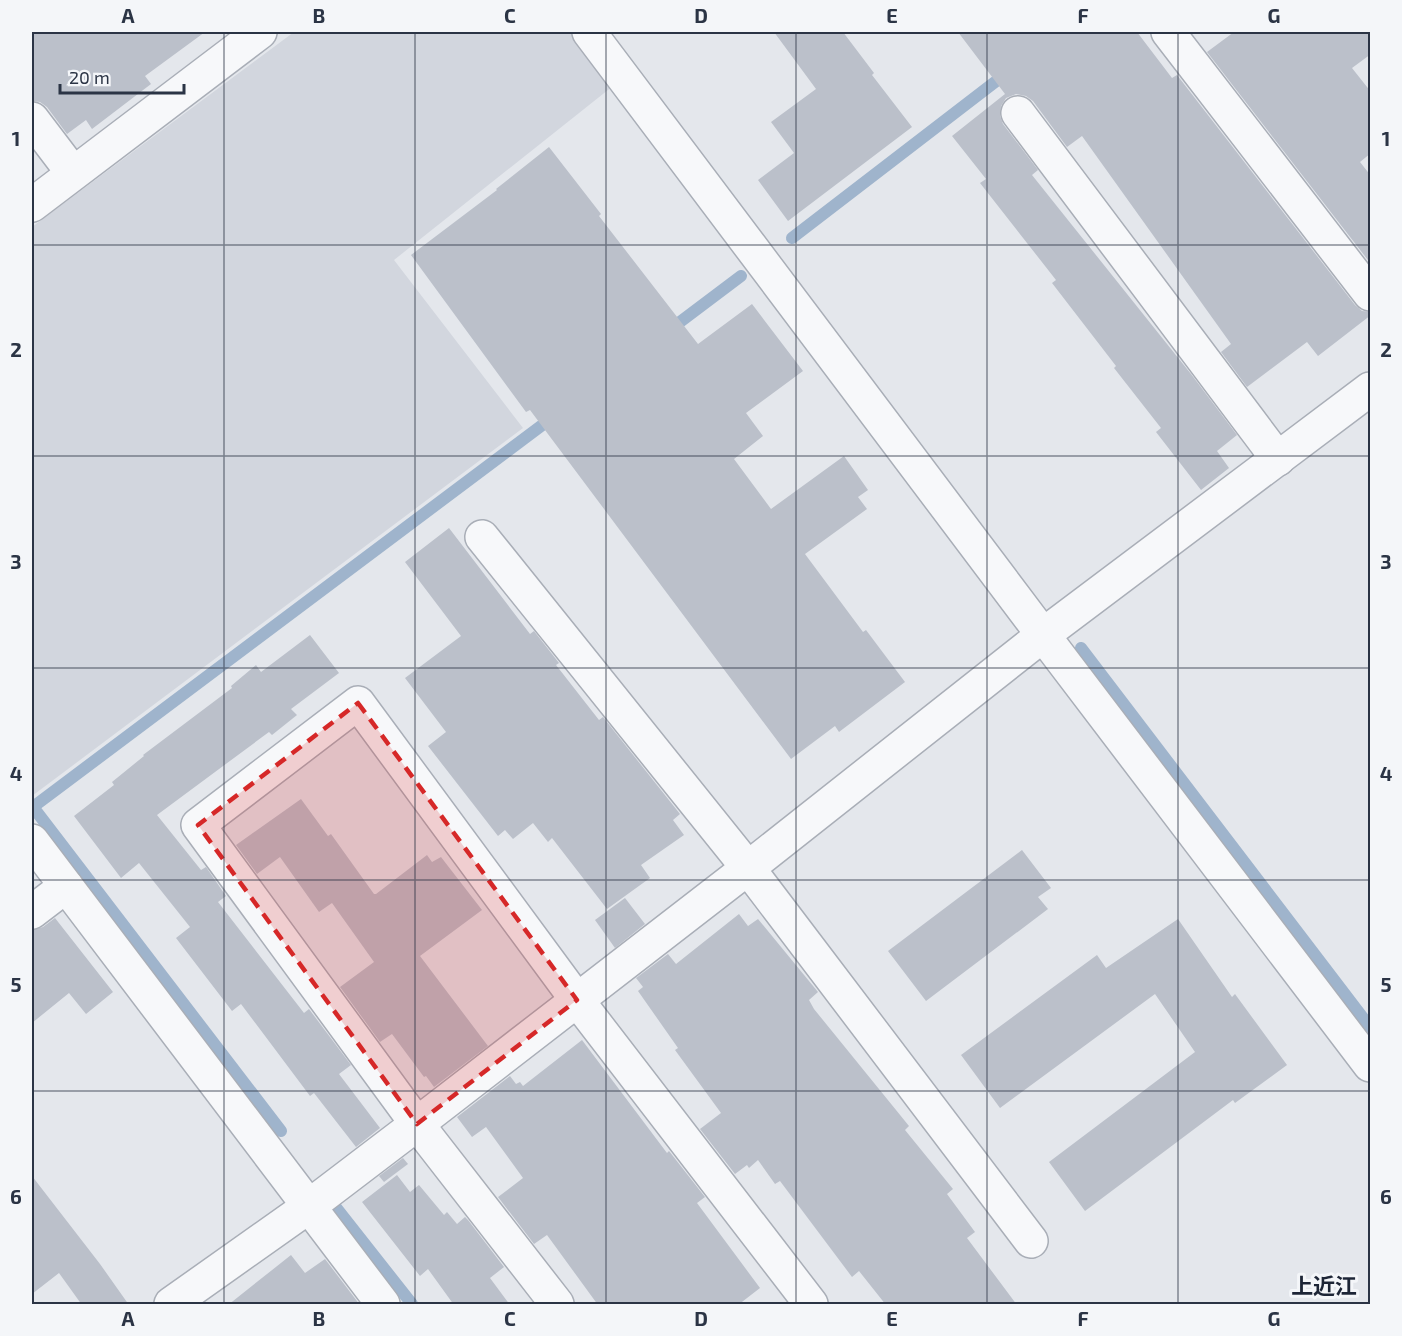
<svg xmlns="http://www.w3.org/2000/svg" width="1402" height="1336" font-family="'Exo 2','Noto Sans JP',sans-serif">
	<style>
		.built { fill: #d2d6de }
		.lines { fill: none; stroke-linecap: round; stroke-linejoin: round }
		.stream { stroke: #9fb4cc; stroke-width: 12 }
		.building { fill: #bbc0ca }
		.minor-casing { stroke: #a9aeb7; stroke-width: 36 }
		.minor { stroke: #f7f8fa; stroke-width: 33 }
		.marked { fill: #d62828; fill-opacity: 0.2; stroke: #d62828; stroke-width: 4.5; stroke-dasharray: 12 8; stroke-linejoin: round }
		.grid { fill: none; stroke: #2b3445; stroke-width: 1.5; stroke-opacity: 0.55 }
		.labels { text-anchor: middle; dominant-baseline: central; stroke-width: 6; stroke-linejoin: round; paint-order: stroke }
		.quarter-label { font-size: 22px; font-weight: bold; fill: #1d2536; stroke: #f4f6f9 }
		.neatline { fill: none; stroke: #2b3445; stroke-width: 2 }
		.grid-label { font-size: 20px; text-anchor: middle; font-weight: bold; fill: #2b3445 }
	</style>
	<rect width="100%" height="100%" fill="#e4e7ec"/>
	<polygon class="built" points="294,32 572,32 613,86 394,260 523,428 32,796 32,227"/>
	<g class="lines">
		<g class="stream">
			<polyline points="792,238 1008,72"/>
			<polyline points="668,331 741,276"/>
			<polyline points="1081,648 1370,1027"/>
			<polyline points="281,1131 33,807 553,417"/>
			<polyline points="334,1205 412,1304"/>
		</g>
	</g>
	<g class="building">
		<polygon points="32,32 205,32 145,76 151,84 92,129 86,120 67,134 47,107 40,102 32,101"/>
		<polygon points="774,32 843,32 874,73 872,75 912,127 788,221 758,180 794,153 771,122 816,89"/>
		<polygon points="958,32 1137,32 1172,78 1177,75 1355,305 1362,311 1371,312 1371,315 1318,356 1307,342 1247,387 1221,352 1231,344 1082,136 1067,147 1033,101 1026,96 1016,94 1006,98 1001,106 1000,116 1003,124 1038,170 1032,175 1191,374 1237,435 1217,451 1229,468 1201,490 1156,432 1161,428 1114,368 1116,366 1052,283 1056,280 980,183 986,179 952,136 1005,94"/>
		<polygon points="1234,32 1371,32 1371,54 1352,68 1371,92 1371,153 1360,162 1371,176 1371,264 1207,52"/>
		<polygon points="549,147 601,214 599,216 698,344 752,304 803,371 746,413 763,436 734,459 771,509 844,456 868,490 858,497 867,509 805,554 863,632 866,630 905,682 839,732 835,726 791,759 530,410 526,412 411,255 497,190 496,189"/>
		<polygon points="449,528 530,634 534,631 559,663 556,665 599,720 603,717 680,814 673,820 684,835 641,865 650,878 607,909 552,838 548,842 533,823 513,839 505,830 498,836 428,746 446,732 405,678 461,636 405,562"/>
		<polygon points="310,635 339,673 291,709 297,715 272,735 269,732 157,815 201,870 206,867 226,896 218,902 304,1013 309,1009 351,1065 339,1074 380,1128 356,1147 314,1093 310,1096 241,1004 232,1011 176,938 190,927 139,863 121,878 74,816 114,785 112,782 144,756 143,755 232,688 231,686 256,665 261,672"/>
		<polygon points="301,799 328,836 331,834 374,894 376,894 427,855 432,862 441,857 482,910 420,956 488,1046 434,1087 426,1076 424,1077 392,1034 380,1042 340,987 374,962 332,903 319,912 280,857 257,874 236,845"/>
		<polygon points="1022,850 1051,888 1038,897 1048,909 926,1001 888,951"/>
		<polygon points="625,898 645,924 615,948 595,920"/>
		<polygon points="739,914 748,926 758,919 818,992 809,1000 814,1009 909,1126 905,1130 953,1189 947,1194 975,1232 967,1238 1017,1305 886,1305 859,1271 852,1277 780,1181 775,1184 758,1160 749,1168 747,1165 735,1174 700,1129 721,1113 675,1050 678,1048 638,991 643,987 636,978 668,954 676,964"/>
		<polygon points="55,918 113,992 86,1014 69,993 32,1023 32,930 43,927"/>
		<polygon points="1178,919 1232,997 1235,994 1287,1065 1235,1103 1233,1100 1085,1211 1049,1162 1195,1052 1155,994 1000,1108 961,1055 1097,955 1106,968"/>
		<polygon points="582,1040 667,1153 669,1151 705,1197 697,1203 760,1288 738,1305 598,1305 547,1235 534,1244 498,1197 523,1178 486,1127 472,1137 457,1117 510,1076 516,1084 520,1082 523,1086"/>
		<polygon points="403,1158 408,1164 384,1182 379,1176"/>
		<polygon points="397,1175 410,1192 419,1185 444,1215 447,1212 457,1224 465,1217 468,1220 504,1267 490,1278 510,1305 454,1305 428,1269 420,1276 362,1202"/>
		<polygon points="32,1176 100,1264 129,1305 82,1305 59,1273 32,1294"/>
		<polygon points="291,1255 305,1273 325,1259 360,1305 228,1305"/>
	</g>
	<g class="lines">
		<g class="minor-casing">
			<g id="minor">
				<polyline points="589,32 1043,635 1370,1065"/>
				<polyline points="1168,32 1370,294"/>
				<polyline points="1018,113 1278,459"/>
				<polyline points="32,119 73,173"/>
				<polyline points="32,205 260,32"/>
				<polyline points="482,537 748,868 1031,1241"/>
				<polyline points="32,841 383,1304"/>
				<polyline points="32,912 66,886"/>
				<polyline points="171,1304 308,1207 417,1124 748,868 1043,635 1370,389"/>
				<polyline points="557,1304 417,1124 198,825 358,703 577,1000 811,1304"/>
			</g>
		</g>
		<use href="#minor" class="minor"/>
	</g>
	<path class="marked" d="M358,703L577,1000L417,1124L198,825Z"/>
	<path class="grid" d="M224,32V1304M415,32V1304M606,32V1304M796,32V1304M987,32V1304M1178,32V1304M32,245H1370M32,456H1370M32,668H1370M32,880H1370M32,1091H1370"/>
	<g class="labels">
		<g class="quarter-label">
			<text x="1324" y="1285">上近江</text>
		</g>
	</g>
	<rect width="1402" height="1336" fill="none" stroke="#f4f6f9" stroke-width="66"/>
	<path d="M60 84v9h124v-9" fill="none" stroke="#2b3445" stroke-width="3"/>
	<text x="69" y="84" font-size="18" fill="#2b3445" stroke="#f4f6f9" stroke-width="4.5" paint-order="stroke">20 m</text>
	<rect x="33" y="33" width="1336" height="1270" class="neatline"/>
	<g class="grid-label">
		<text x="128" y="23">A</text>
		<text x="319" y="23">B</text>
		<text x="510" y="23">C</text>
		<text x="701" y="23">D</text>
		<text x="892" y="23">E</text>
		<text x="1083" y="23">F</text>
		<text x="1274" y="23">G</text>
		<text x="16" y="146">1</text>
		<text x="1386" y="146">1</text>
		<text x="16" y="357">2</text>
		<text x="1386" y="357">2</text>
		<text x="16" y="569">3</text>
		<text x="1386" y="569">3</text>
		<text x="16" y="781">4</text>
		<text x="1386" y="781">4</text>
		<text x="16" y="992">5</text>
		<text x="1386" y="992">5</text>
		<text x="16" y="1204">6</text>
		<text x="1386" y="1204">6</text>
		<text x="128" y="1326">A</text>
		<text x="319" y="1326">B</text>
		<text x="510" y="1326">C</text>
		<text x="701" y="1326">D</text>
		<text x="892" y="1326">E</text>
		<text x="1083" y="1326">F</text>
		<text x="1274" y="1326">G</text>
	</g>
</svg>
